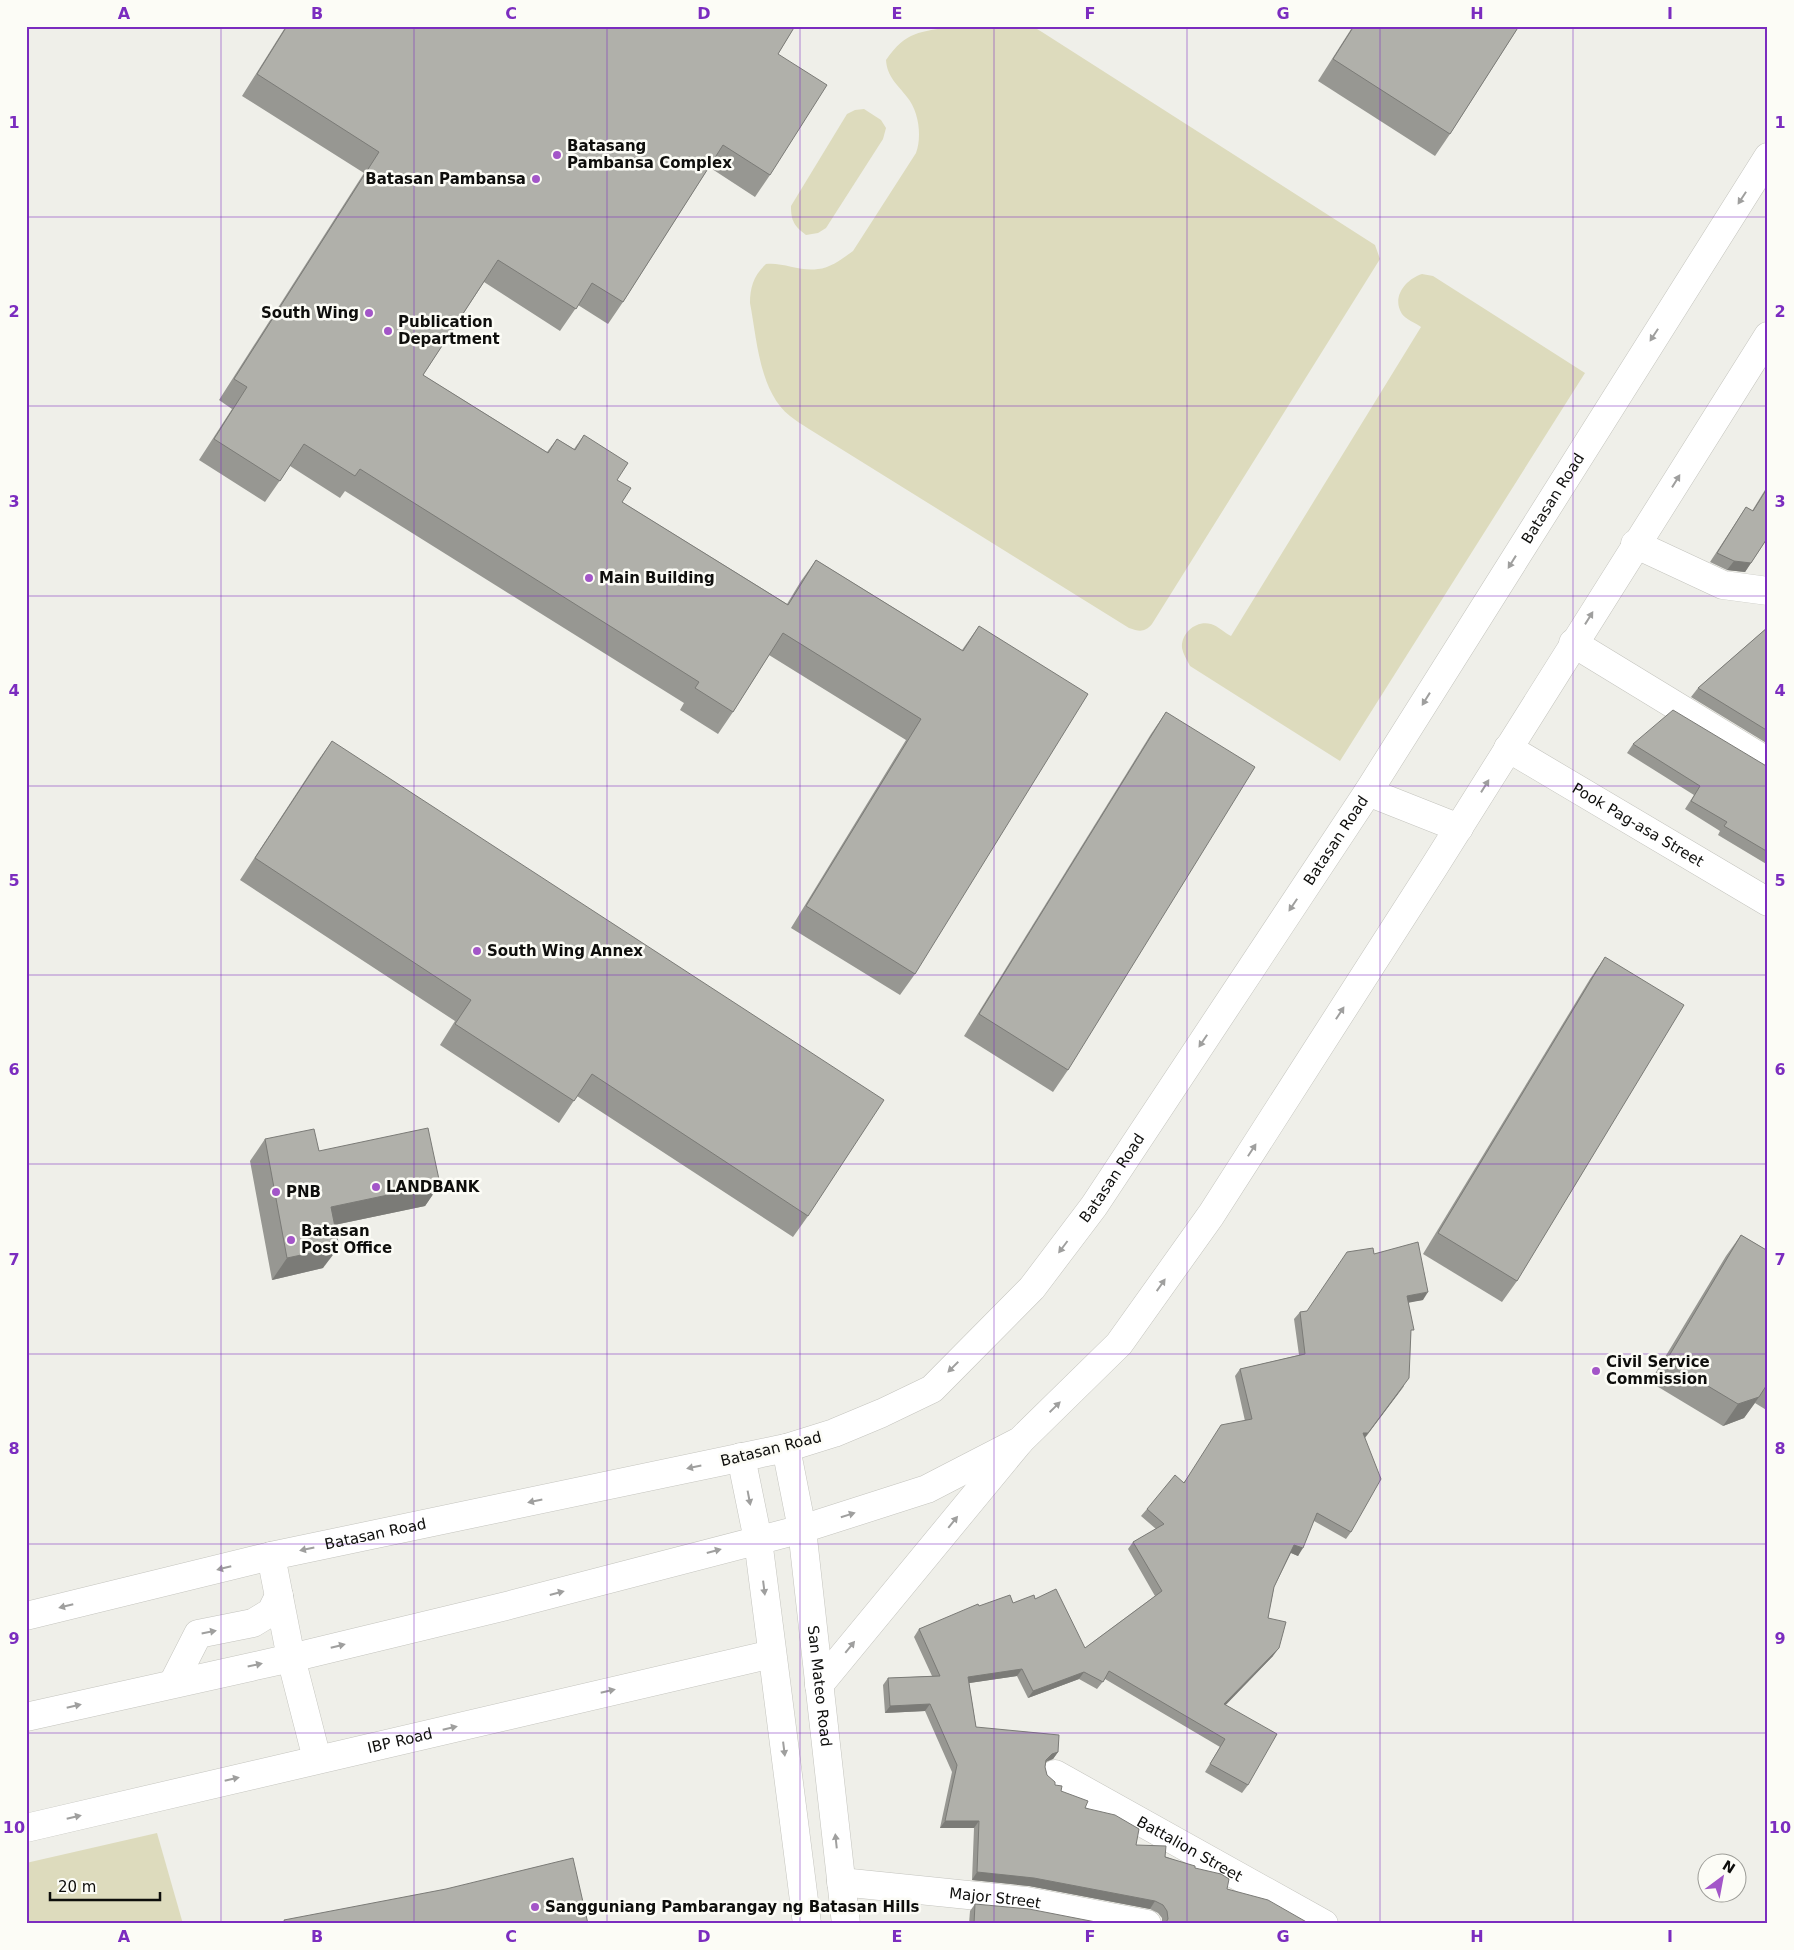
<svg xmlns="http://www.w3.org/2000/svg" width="1794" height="1950" font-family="'DejaVu Sans',sans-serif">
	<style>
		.green { fill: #dddbbd }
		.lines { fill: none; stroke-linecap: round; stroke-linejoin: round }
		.street-casing { stroke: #c4c4be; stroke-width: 29 }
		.secondary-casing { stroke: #c4c4be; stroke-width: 29 }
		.primary-casing { stroke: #c4c4be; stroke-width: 29 }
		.street { stroke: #fff; stroke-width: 28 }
		.secondary { stroke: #fff; stroke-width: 28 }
		.primary { stroke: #fff; stroke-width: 28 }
		.wall { fill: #979792 }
		.shaded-wall { fill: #7b7b77 }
		.building { fill: #b0b0aa; stroke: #7b7b77 }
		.oneway { fill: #9f9f9e }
		.grid { fill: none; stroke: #7b2cbf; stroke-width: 1; stroke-opacity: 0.55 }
		.poi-dot { fill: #a356c8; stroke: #fcfcf6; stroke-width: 2 }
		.labels { text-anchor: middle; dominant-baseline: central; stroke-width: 5; stroke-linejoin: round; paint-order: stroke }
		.poi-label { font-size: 15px; font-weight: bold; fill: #0e0e0c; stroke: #fcfcf6; text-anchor: start }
		.street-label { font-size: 15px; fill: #0e0e0c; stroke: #fcfcf6 }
		.neatline { fill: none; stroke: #7b2cbf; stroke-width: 2 }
		.grid-label { font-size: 16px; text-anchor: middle; font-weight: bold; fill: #7b2cbf }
	</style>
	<rect width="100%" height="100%" fill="#efefe9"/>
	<g class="green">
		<path d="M953,26H1032L1042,32L1375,245L1380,259L1152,624C1145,632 1140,632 1129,628L809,429C803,425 796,421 790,416C759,391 757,339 750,303C750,287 754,275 766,264C783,262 801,272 818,269C831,268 843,258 853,251L916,153C922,137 919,111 907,97C898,85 887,77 886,60C907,30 919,33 953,26Z"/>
		<path d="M864,109L881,120L886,128L883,139L826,228L818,233L806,235C794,226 791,221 791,206L847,114L855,110Z"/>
		<path d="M1422,274L1433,276L1585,373L1340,761L1190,666C1187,660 1183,654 1182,648C1181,633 1196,620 1211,624C1218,626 1225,633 1231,636L1421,327C1416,323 1405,319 1402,314C1391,297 1406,279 1422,274Z"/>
		<polygon points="157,1833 183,1924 26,1924 26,1863"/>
	</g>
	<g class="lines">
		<g class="street-casing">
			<g id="street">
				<polyline points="1635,544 1723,585 1768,591"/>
				<polyline points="1573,643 1768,762"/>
				<path id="s1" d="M1508,748L1768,902"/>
				<path id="s2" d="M1055,1774L1324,1924"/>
				<path id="s3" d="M26,1828L772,1654"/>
				<path id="s4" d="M841,1882L1026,1901L1147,1924"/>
			</g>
		</g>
		<g class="secondary-casing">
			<g id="secondary">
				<polyline points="1368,792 1459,828"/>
				<path id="s5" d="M786,1448L834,1433L882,1413L932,1389L1032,1288L1094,1206L1368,792L1768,157"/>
				<polyline points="802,1529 927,1489 1020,1441 1119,1344 1211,1215 1434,867 1768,336"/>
			</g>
		</g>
		<g class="primary-casing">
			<g id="primary">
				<polyline points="741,1457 758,1540 807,1924"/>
				<polyline points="271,1556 291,1658 317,1759"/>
				<path id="s6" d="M26,1616L271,1556L786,1448L802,1529L846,1924"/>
				<polyline points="173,1683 198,1634 253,1623 271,1612 279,1596"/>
				<polyline points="819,1685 1020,1441"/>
				<polyline points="26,1717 291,1658 510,1605 802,1529"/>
			</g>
		</g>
		<use href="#street" class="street"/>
		<use href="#secondary" class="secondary"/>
		<use href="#primary" class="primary"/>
	</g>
	<g class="wall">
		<polygon points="286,26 795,26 778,54 770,175 755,197 709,167 623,302 608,324 578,305 560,331 484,282 423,375 547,452 557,439 574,449 584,435 617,480 622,502 787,604 801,581 816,560 962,650 979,626 915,974 900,995 791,928 906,740 769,655 733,712 718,734 680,710 684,703 345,491 340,498 290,466 265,502 199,460 232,409 219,400 364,173 242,96"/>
		<polygon points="1353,26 1519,26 1450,134 1435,156 1318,81"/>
		<polygon points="1768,485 1768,537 1745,572 1727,570 1710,562 1746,507 1752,511"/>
		<polygon points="1768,627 1768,744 1691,697 1698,688"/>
		<polygon points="1166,712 1068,1070 1053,1092 964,1036 1151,734"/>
		<polygon points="332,741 808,1216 793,1237 577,1096 559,1123 440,1045 455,1021 240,880 317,762"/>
		<polygon points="1633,744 1768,767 1768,865 1718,835 1720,831 1685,809 1694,795 1627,753"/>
		<polygon points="1605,957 1517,1281 1502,1302 1423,1254 1590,979"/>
		<polygon points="265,1139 319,1151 440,1184 425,1206 334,1225 323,1268 272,1280 250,1161"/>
		<polygon points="1741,1235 1768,1251 1768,1411 1755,1403 1744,1418 1723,1426 1650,1382 1726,1256"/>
		<polygon points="1374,1254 1423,1300 1408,1302 1411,1335 1404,1386 1365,1438 1351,1532 1346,1539 1314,1521 1298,1556 1291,1553 1274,1587 1268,1618 1273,1656 1225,1705 1248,1785 1242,1793 1205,1772 1220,1747 1105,1679 1097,1689 1079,1679 1028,1698 1017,1676 969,1683 976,1727 1058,1752 1053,1759 1046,1762 1045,1767 1047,1775 1055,1785 1061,1791 1136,1845 1195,1868 1227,1889 1310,1924 1162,1924 1162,1918 1158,1913 1150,1909 1029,1886 972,1880 974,1828 940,1828 952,1772 925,1711 885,1713 883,1685 888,1678 932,1676 914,1637 919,1629 979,1606 1013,1603 1035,1599 1085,1648 1155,1596 1128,1549 1133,1542 1156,1529 1141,1516 1147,1509 1183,1483 1245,1421 1235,1376 1240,1369 1299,1355 1294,1319 1300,1312 1307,1311"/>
		<polygon points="975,1904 1106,1924 969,1924 970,1911"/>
	</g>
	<g class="shaded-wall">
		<polygon points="1734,561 1751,563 1745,572 1727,570"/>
		<polygon points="440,1184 425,1206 315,1229 331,1207"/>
		<polygon points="339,1247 323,1268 272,1280 287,1258"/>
		<polygon points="1428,1292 1423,1300 1402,1304 1407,1296"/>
		<polygon points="1404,1386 1363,1440 1363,1433"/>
		<polygon points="1759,1397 1744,1418 1723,1426 1738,1404"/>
		<polygon points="1294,1545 1303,1548 1298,1556 1289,1552"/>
		<polygon points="1279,1648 1273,1656 1219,1712 1224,1704"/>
		<polygon points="1022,1669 1017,1676 963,1684 968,1677"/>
		<polygon points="1084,1672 1079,1679 1028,1698 1033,1691"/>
		<polygon points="930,1704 925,1711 885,1713 890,1706"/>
		<polygon points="1058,1752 1053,1759 1047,1761 1041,1767 1052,1754"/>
		<polygon points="945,1821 979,1821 974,1828 940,1828"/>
		<polygon points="977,1872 1034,1878 1155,1901 1150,1909 1029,1886 972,1880"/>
	</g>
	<g class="building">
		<polygon points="287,26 795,26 778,54 827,85 770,175 723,145 623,302 592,283 576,309 498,260 423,375 548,453 557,439 575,450 584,435 628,463 617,480 631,488 622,502 788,605 816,560 963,651 979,626 1088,694 915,974 806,906 921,719 783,633 733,712 695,688 699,682 360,469 355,476 304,444 280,481 214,439 247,387 234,379 379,152 257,74"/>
		<polygon points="1354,26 1519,26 1450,134 1333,59"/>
		<polygon points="1768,487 1768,537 1751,563 1734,561 1717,553 1746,507 1753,511"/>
		<polygon points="1768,627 1768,731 1698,688"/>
		<polygon points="1673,710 1768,767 1768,852 1724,826 1727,822 1691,801 1700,786 1633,744"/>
		<polygon points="1166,712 1255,767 1068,1070 979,1014"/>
		<polygon points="332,741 884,1100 808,1216 592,1074 574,1101 455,1024 471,1000 255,858"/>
		<polygon points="1605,957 1684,1005 1517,1281 1438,1233"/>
		<polygon points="428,1128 440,1184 331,1207 339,1247 287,1258 265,1139 314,1129 319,1151"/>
		<polygon points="1741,1235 1768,1251 1768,1383 1759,1397 1738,1404 1666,1361"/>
		<polygon points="1418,1242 1428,1292 1407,1296 1414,1330 1411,1330 1409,1378 1368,1433 1363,1433 1381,1479 1351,1532 1317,1513 1303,1548 1294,1545 1274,1587 1268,1618 1286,1622 1279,1648 1224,1704 1277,1734 1248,1785 1210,1764 1225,1739 1109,1671 1103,1682 1084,1672 1033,1691 1022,1669 968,1677 976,1727 1059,1735 1058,1752 1052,1754 1046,1760 1045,1767 1047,1775 1055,1782 1055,1785 1062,1786 1061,1791 1088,1801 1085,1808 1115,1815 1139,1829 1136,1845 1166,1846 1165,1857 1195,1866 1195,1868 1221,1874 1229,1879 1227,1889 1268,1900 1310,1924 1165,1924 1168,1919 1167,1911 1163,1905 1155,1901 1034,1878 977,1872 979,1821 945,1821 957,1765 930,1704 890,1706 888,1678 940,1676 919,1629 978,1604 979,1606 1010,1595 1013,1603 1034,1595 1035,1599 1056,1589 1085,1648 1162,1591 1133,1542 1164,1524 1147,1509 1175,1475 1184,1483 1221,1425 1252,1419 1240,1369 1305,1354 1300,1312 1307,1311 1347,1252 1373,1248 1374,1254"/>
		<polygon points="573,1858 588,1924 285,1924 284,1920 446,1889"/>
		<polygon points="975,1904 1029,1909 1106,1924 974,1924"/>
	</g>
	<defs><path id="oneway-solid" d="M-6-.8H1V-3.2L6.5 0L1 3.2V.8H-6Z" transform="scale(1.25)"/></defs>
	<g class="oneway">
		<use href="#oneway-solid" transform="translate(1742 198) rotate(123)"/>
		<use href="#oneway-solid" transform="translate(1654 335) rotate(123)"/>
		<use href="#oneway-solid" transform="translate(1676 481) rotate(-58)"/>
		<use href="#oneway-solid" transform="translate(1512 562) rotate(122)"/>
		<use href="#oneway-solid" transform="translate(1589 618) rotate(-58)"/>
		<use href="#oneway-solid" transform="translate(1426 699) rotate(122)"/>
		<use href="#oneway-solid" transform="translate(1485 786) rotate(-58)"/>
		<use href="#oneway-solid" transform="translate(1293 905) rotate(124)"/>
		<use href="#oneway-solid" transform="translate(1340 1013) rotate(-57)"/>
		<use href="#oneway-solid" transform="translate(1203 1041) rotate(124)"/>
		<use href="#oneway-solid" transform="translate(1252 1150) rotate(-57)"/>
		<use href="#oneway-solid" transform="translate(1063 1247) rotate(127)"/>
		<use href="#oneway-solid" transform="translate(1161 1285) rotate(-55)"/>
		<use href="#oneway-solid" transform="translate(953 1367) rotate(135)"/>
		<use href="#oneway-solid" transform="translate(1055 1407) rotate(-44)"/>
		<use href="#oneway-solid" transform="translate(694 1467) rotate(168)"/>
		<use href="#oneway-solid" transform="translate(749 1498) rotate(79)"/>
		<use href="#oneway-solid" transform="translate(535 1501) rotate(168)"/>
		<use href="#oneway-solid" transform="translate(848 1515) rotate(-17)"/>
		<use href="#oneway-solid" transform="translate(953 1522) rotate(-51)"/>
		<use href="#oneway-solid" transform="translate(307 1549) rotate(168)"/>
		<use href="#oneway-solid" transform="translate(714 1551) rotate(-15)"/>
		<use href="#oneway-solid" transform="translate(224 1568) rotate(166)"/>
		<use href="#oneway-solid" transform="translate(764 1588) rotate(83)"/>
		<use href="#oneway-solid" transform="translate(557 1593) rotate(-15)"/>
		<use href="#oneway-solid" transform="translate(66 1606) rotate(166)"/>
		<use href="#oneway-solid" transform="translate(209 1632) rotate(-11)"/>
		<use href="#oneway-solid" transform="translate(338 1646) rotate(-14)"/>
		<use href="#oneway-solid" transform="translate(850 1647) rotate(-51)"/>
		<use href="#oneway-solid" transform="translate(255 1665) rotate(-12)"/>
		<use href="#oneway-solid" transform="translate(608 1691) rotate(-13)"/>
		<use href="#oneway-solid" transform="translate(74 1706) rotate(-13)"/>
		<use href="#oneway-solid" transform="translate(450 1728) rotate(-13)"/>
		<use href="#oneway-solid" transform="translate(784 1749) rotate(83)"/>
		<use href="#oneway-solid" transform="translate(232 1779) rotate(-13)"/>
		<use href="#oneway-solid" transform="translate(74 1817) rotate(-13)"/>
		<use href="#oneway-solid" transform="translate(836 1841) rotate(-96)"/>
	</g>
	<path class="grid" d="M221,26V1924M414,26V1924M607,26V1924M800,26V1924M994,26V1924M1187,26V1924M1380,26V1924M1573,26V1924M26,217H1768M26,406H1768M26,596H1768M26,786H1768M26,975H1768M26,1164H1768M26,1354H1768M26,1544H1768M26,1733H1768"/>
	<g class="poi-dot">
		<circle cx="557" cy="155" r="5"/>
		<circle cx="536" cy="179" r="5"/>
		<circle cx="369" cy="313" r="5"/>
		<circle cx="388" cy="331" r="5"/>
		<circle cx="589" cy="578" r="5"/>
		<circle cx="477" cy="951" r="5"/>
		<circle cx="376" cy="1187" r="5"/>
		<circle cx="276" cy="1192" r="5"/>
		<circle cx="291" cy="1240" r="5"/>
		<circle cx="1596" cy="1371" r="5"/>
		<circle cx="535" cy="1907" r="5"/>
	</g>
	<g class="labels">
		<g class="poi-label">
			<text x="567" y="146">Batasang<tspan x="567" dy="17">Pambansa Complex</tspan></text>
			<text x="526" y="179" text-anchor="end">Batasan Pambansa</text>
			<text x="359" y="313" text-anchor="end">South Wing</text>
			<text x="398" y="322">Publication<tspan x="398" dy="17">Department</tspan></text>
			<text x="599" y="578">Main Building</text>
			<text x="487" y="951">South Wing Annex</text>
			<text x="386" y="1187">LANDBANK</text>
			<text x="286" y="1192">PNB</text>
			<text x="301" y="1231">Batasan<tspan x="301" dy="17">Post Office</tspan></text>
			<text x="1606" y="1362">Civil Service<tspan x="1606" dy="17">Commission</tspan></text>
			<text x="545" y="1907">Sangguniang Pambarangay ng Batasan Hills</text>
		</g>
		<g class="street-label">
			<text stroke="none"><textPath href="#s5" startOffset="1246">Batasan Road</textPath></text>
			<text stroke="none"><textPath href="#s1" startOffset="151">Pook Pag-asa Street</textPath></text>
			<text stroke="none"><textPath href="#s5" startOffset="841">Batasan Road</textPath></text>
			<text stroke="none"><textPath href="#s5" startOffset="436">Batasan Road</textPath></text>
			<text transform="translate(771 1449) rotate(-14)">Batasan Road</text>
			<text stroke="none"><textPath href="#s6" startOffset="359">Batasan Road</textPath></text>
			<text stroke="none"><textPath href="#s6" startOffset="1019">San Mateo Road</textPath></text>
			<text stroke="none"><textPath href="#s3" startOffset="384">IBP Road</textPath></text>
			<text stroke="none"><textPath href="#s2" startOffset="154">Battalion Street</textPath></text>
			<text stroke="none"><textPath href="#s4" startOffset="155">Major Street</textPath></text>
		</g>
	</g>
	<rect width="1794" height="1950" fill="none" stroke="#fcfcf6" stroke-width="55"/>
	<g transform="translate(1722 1878) rotate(32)"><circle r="24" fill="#fcfcf6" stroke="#9d9d98"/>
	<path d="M0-4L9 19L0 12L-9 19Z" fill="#a356c8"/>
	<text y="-8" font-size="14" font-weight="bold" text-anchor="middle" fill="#0e0e0c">N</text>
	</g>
	<path d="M50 1892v8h110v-8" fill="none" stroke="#0e0e0c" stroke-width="2.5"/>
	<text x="58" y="1892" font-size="15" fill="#0e0e0c" stroke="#fcfcf6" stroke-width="4" paint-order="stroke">20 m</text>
	<rect x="28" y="28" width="1738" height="1894" class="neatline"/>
	<g class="grid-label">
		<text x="124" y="19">A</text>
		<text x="317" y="19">B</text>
		<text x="511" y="19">C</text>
		<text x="704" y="19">D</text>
		<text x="897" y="19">E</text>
		<text x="1090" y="19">F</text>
		<text x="1283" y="19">G</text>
		<text x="1477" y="19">H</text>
		<text x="1670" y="19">I</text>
		<text x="14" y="128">1</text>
		<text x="1780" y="128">1</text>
		<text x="14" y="317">2</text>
		<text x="1780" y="317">2</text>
		<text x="14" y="507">3</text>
		<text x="1780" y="507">3</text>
		<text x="14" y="696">4</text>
		<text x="1780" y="696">4</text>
		<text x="14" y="886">5</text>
		<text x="1780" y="886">5</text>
		<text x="14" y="1075">6</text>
		<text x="1780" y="1075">6</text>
		<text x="14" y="1265">7</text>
		<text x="1780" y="1265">7</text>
		<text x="14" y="1454">8</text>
		<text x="1780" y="1454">8</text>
		<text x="14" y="1644">9</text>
		<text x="1780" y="1644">9</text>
		<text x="14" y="1833">10</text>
		<text x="1780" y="1833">10</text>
		<text x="124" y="1942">A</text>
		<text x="317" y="1942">B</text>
		<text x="511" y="1942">C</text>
		<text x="704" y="1942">D</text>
		<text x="897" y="1942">E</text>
		<text x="1090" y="1942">F</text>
		<text x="1283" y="1942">G</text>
		<text x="1477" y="1942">H</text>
		<text x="1670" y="1942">I</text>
	</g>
</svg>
